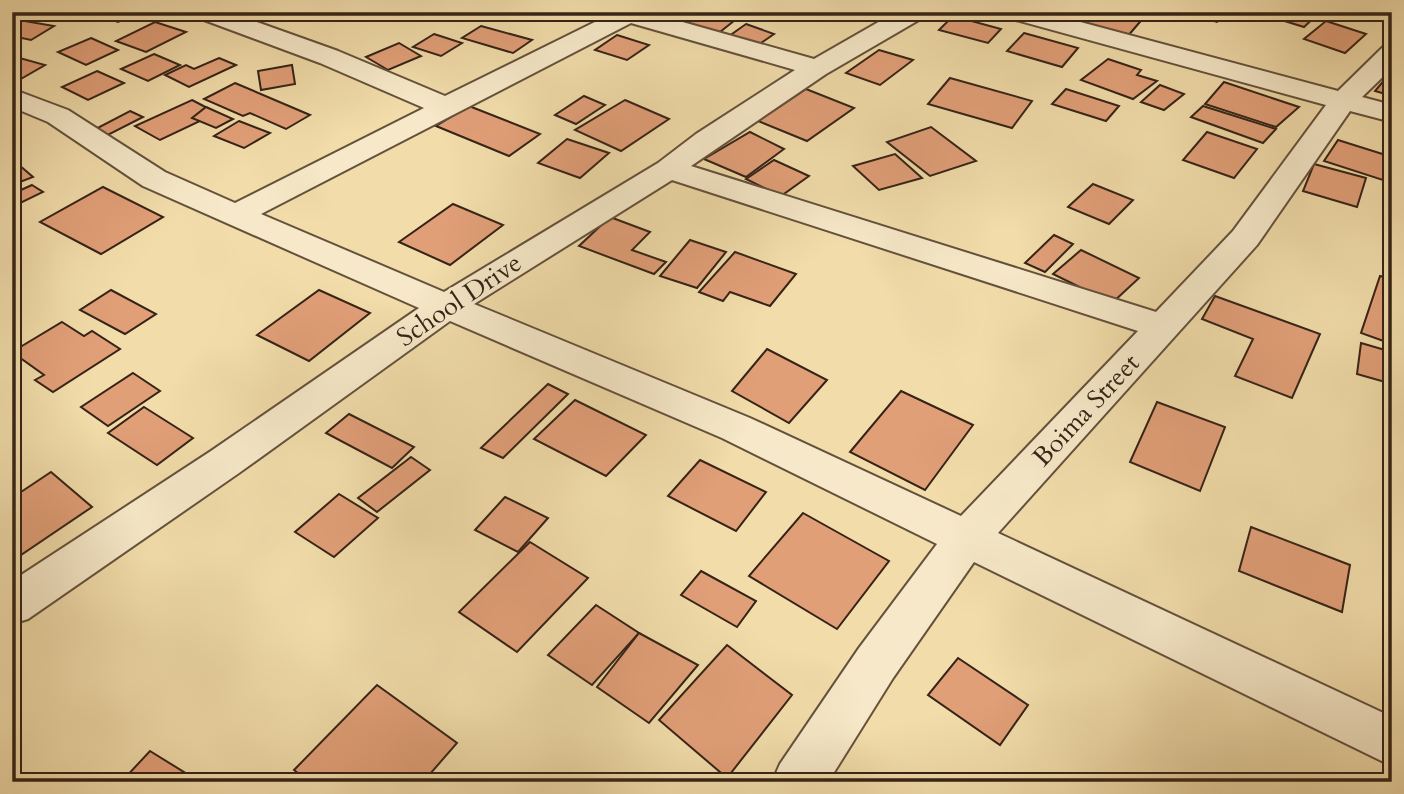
<svg xmlns="http://www.w3.org/2000/svg" width="1404" height="794" font-family="Cardo,serif">
	<style>
		.building { fill: #e19f78; stroke: #352317; stroke-width: 2 }
		.lines { fill: none; stroke-linecap: round; stroke-linejoin: round }
		.minor-casing { stroke: #64513c; stroke-width: 4 }
		.minor { fill: #f6e8c8; fill-rule: evenodd }
		.labels { text-anchor: middle; dominant-baseline: central; stroke-width: 6; stroke-linejoin: round; paint-order: stroke }
		.street-label { font-size: 26px; fill: #352317; stroke: #f6e8c8 }
	</style>
	<rect width="100%" height="100%" fill="#f1dcaa"/>
	<filter id="stains"><feTurbulence type="fractalNoise" baseFrequency=".00286" numOctaves="4"/><feColorMatrix values="0 0 0 0 .2 0 0 0 0 .09 0 0 0 0 .02 0 0 0 .5 -.17"/></filter>
	<radialGradient id="worn" r=".72"><stop offset=".6" stop-color="#630" stop-opacity="0"/><stop offset="1" stop-color="#630" stop-opacity=".3"/></radialGradient>
	<g class="building">
		<polygon points="89,12 139,12 118,22"/>
		<polygon points="680,12 728,12 740,16 710,40 661,26"/>
		<polygon points="1046,12 1087,12 1075,25 1042,17"/>
		<polygon points="1094,12 1129,12 1145,16 1127,37 1082,25"/>
		<polygon points="1185,12 1229,12 1217,22"/>
		<polygon points="1281,12 1320,12 1304,27 1275,18"/>
		<polygon points="953,16 1001,29 988,43 939,30"/>
		<polygon points="12,20 13,19 54,26 31,40 12,36"/>
		<polygon points="1326,21 1366,34 1345,53 1304,39"/>
		<polygon points="155,22 186,32 146,52 116,41"/>
		<polygon points="746,24 774,34 754,48 725,39"/>
		<polygon points="481,26 532,40 513,53 462,38"/>
		<polygon points="1024,33 1078,48 1062,67 1007,51"/>
		<polygon points="434,34 462,43 441,56 413,47"/>
		<polygon points="617,35 649,45 627,60 595,50"/>
		<polygon points="91,38 118,50 86,65 58,52"/>
		<polygon points="399,43 421,56 388,70 366,57"/>
		<polygon points="879,50 913,60 880,85 846,73"/>
		<polygon points="154,54 180,65 148,81 121,69"/>
		<polygon points="16,57 45,65 19,80 12,78 12,59"/>
		<polygon points="219,58 236,65 189,87 165,75 186,65 194,69"/>
		<polygon points="1108,59 1141,70 1137,75 1157,81 1133,99 1081,80"/>
		<polygon points="292,65 295,84 261,90 258,71"/>
		<polygon points="97,71 124,83 88,100 62,87"/>
		<polygon points="1392,71 1392,96 1375,91"/>
		<polygon points="950,78 1032,101 1012,128 928,104"/>
		<polygon points="1224,82 1299,107 1276,127 1205,104"/>
		<polygon points="235,83 310,115 286,129 250,113 243,116 204,99"/>
		<polygon points="1160,85 1184,94 1164,110 1141,102"/>
		<polygon points="806,89 854,108 807,141 758,121"/>
		<polygon points="1066,89 1119,106 1106,121 1052,104"/>
		<polygon points="584,96 605,105 576,124 555,115"/>
		<polygon points="192,100 217,113 160,140 135,126"/>
		<polygon points="625,100 669,119 621,151 575,130"/>
		<polygon points="469,106 540,134 509,156 436,126"/>
		<polygon points="1203,106 1276,129 1263,143 1191,117"/>
		<polygon points="206,107 233,119 216,128 192,118"/>
		<polygon points="130,111 143,117 98,140 86,134"/>
		<polygon points="239,121 270,133 244,148 214,136"/>
		<polygon points="931,127 976,161 930,176 887,142"/>
		<polygon points="750,132 784,149 746,177 704,159"/>
		<polygon points="1207,132 1257,149 1234,178 1183,160"/>
		<polygon points="567,139 609,153 580,178 538,163"/>
		<polygon points="1338,140 1392,157 1392,183 1324,161"/>
		<polygon points="895,154 922,178 879,190 853,166"/>
		<polygon points="12,159 33,177 12,185"/>
		<polygon points="774,160 809,176 781,196 746,179"/>
		<polygon points="1314,164 1366,178 1357,207 1303,191"/>
		<polygon points="1093,184 1133,200 1109,224 1068,207"/>
		<polygon points="32,185 43,192 12,207 12,194"/>
		<polygon points="103,187 163,217 101,254 40,222"/>
		<polygon points="453,204 503,225 450,265 399,242"/>
		<polygon points="610,217 650,232 632,250 666,262 654,274 579,246"/>
		<polygon points="1054,235 1073,244 1045,272 1025,263"/>
		<polygon points="690,240 726,252 697,288 660,276"/>
		<polygon points="1081,250 1139,278 1112,303 1053,274"/>
		<polygon points="735,252 796,274 770,306 730,292 723,301 699,292"/>
		<polygon points="1380,276 1392,279 1392,344 1361,333"/>
		<polygon points="111,290 156,314 125,334 80,310"/>
		<polygon points="319,290 370,313 309,361 257,335"/>
		<polygon points="1215,296 1320,334 1292,398 1235,376 1253,339 1202,319"/>
		<polygon points="62,322 84,336 92,331 120,349 53,392 35,380 44,375 12,352"/>
		<polygon points="1361,343 1392,352 1392,384 1357,374"/>
		<polygon points="767,349 827,380 789,423 732,391"/>
		<polygon points="133,373 160,391 108,426 81,407"/>
		<polygon points="548,384 568,394 503,458 481,448"/>
		<polygon points="901,391 973,425 925,490 850,452"/>
		<polygon points="575,400 646,435 606,476 534,439"/>
		<polygon points="1157,402 1225,427 1200,491 1130,462"/>
		<polygon points="144,407 193,438 157,465 108,433"/>
		<polygon points="349,414 414,447 392,468 326,433"/>
		<polygon points="411,457 430,470 377,512 358,498"/>
		<polygon points="700,460 766,492 736,531 668,496"/>
		<polygon points="51,472 92,507 12,561 12,498"/>
		<polygon points="339,494 378,518 334,557 295,532"/>
		<polygon points="505,497 548,518 518,552 475,530"/>
		<polygon points="803,513 889,561 837,629 749,576"/>
		<polygon points="1251,527 1350,565 1342,612 1239,571"/>
		<polygon points="530,542 588,578 517,652 459,612"/>
		<polygon points="701,571 756,601 737,627 681,595"/>
		<polygon points="596,605 639,633 592,685 548,655"/>
		<polygon points="639,633 698,665 649,723 597,687"/>
		<polygon points="727,645 792,695 727,778 659,720"/>
		<polygon points="958,658 1028,705 1000,745 928,695"/>
		<polygon points="377,685 457,743 423,782 309,782 294,770"/>
		<polygon points="150,751 200,782 123,780"/>
	</g>
	<g class="lines">
		<g class="minor-casing">
			<path id="minor" d="M193,12H229L338,51L445,96L609,15L607,12H647L814,59L896,12H927L924,17L826,74L691,166L1156,312L1233,231L1326,105L1005,17L1002,12H1043L1338,91L1383,47L1392,45V68L1362,97L1392,105V122L1350,111L1257,245L998,533L1392,717V766L974,562L893,678L828,782H772L780,764L859,648L937,544L722,438L450,321L239,473L28,619L12,624V581L211,451L419,308L143,186L48,122L12,107V89L68,110L165,172L235,203L424,108L320,63L196,17ZM631,23L795,70L696,134L658,163L444,292L261,214ZM672,180L1138,331L961,516L750,418L474,304Z"/>
		</g>
		<use href="#minor" class="minor"/>
	</g>
	<g class="labels">
		<g class="street-label">
			<text transform="translate(459 300) rotate(-34)">School Drive</text>
			<text transform="translate(1086 410) rotate(-47)">Boima Street</text>
		</g>
	</g>
	<rect width="1404" height="794" fill="none" stroke="#f1dcaa" stroke-width="42"/>
	<rect x="14" y="14" width="1376" height="766" fill="none" stroke="#352317" stroke-width="3.5"/>
	<rect x="21" y="21" width="1362" height="752" fill="none" stroke="#352317" stroke-width="2"/>
	<rect width="100%" height="100%" filter="url(#stains)"/>
	<rect width="100%" height="100%" fill="url(#worn)"/>
</svg>
